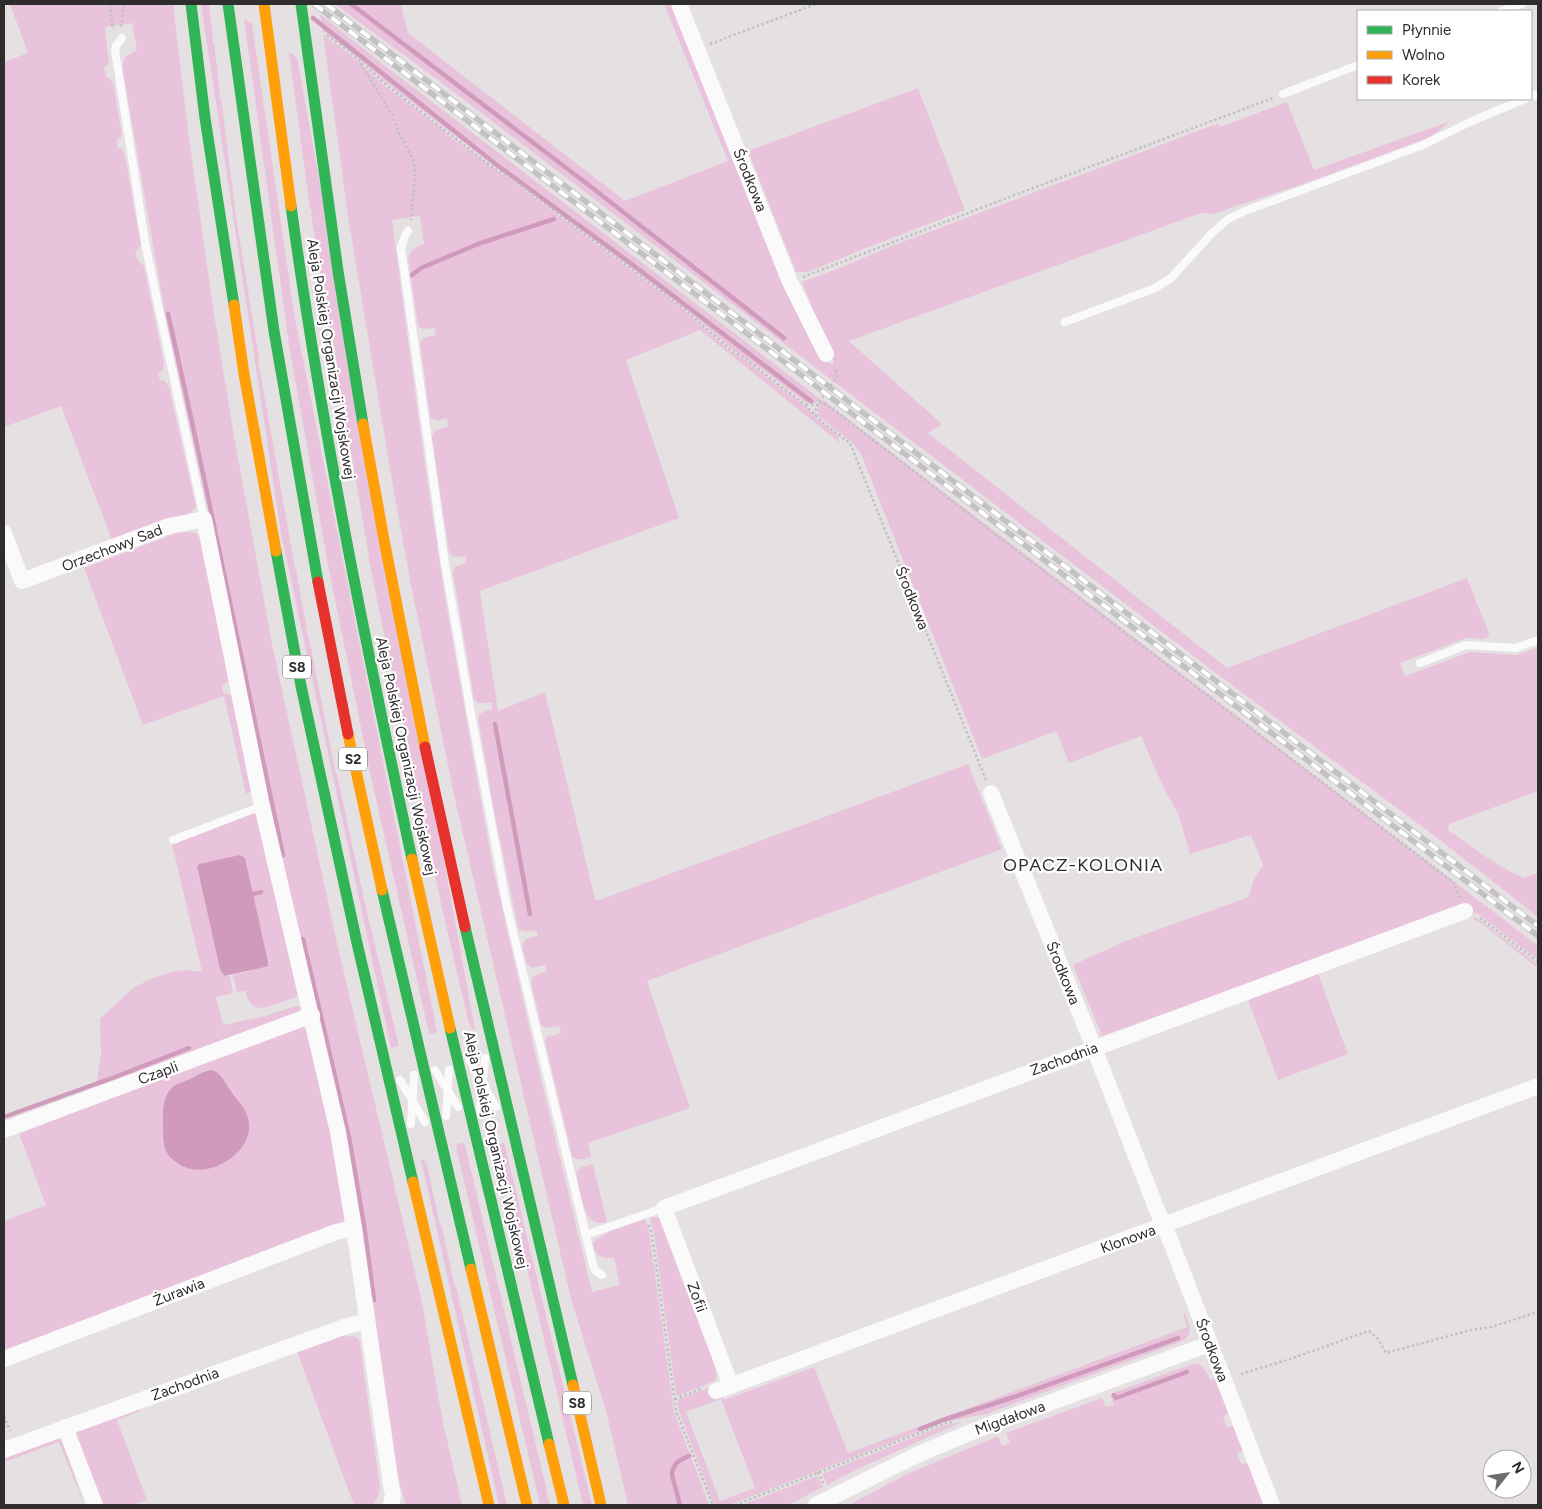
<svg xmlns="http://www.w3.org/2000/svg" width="1542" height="1509" font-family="Figtree,sans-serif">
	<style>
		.green { fill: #e9c3db; fill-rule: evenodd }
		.water { fill: #d09abd }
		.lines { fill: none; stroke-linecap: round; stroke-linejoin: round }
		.stream { stroke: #d09abd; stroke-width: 4.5 }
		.path { stroke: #c1c1c1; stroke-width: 2.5; stroke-dasharray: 2.5 2.5; stroke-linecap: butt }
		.lane { stroke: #fbfafb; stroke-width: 8 }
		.street { stroke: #fbfafb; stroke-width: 16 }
		.fast { stroke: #30b455; stroke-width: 11 }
		.slow { stroke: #ff9f0a; stroke-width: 11 }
		.jam { stroke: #e5322d; stroke-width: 11 }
		.rail-casing { stroke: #c3c2c3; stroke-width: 5.5 }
		.rail { stroke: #fff; stroke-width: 4; stroke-dasharray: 11; stroke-linecap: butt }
		.labels { text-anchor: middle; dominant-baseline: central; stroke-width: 4.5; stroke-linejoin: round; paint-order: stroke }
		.shield { fill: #fff; stroke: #6d6b6d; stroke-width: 1 }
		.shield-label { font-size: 14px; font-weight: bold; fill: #2f2c2e }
		.street-label { font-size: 15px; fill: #2f2c2e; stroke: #fff }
		.quarter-label { font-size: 18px; letter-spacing: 1px; fill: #2f2c2e; stroke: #fff }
	</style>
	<rect width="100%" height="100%" fill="#e5e1e3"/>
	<g class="green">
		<polygon points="10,4 173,4 188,130 214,314 234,436 272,644 339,952 422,1302 442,1418 462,1505 404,1505 405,1503 392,1453 209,513 165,314 122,66 126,56 137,50 132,23 105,27 109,64 104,67 106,76 109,78 113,83 122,134 121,137 117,140 117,147 122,149 125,156 141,245 135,253 137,259 144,266 164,363 163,370 158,373 160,380 165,381 169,387 196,506 189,515 113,543 61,406 4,427 4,62 28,53"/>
		<polygon points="201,4 209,4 213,38 212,42 214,43 220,93 219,97 221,98 237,223 259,358 258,360 295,568 296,569 308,637 309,638 335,771 337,775 366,908 399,1046 391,1048 281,533"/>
		<path d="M335,4H401L408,33L625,201L728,161L664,4H674L823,355L831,364L834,362L802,282L842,267L894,245L1219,123L1220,127L1287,102L1314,170L1448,122L1438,132L1425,139L1306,183L1239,205L1213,214L1201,213L849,341L942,424L928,433L1227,668L1467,578L1490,636L1483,639L1466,638L1400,663L1405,676L1470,652L1517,655L1538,647V791L1449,824L1448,830C1473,847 1496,866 1524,878L1538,873V917L1440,840L1220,676L454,92Z"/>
		<polygon points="320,14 380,62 820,399 815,404 805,402 763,370 733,350 688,311 621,260 462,141 389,85 355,55 323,31"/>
		<polygon points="244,19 252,24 295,319 437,1032 432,1034 429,1033 371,777 328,565 289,345"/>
		<path d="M323,34L353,57L390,90L438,126L455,141L467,148L495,170L509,178L682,308L730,351L745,360L806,407L818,420L837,434L840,443L700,330L626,360L679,518L480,591L498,711L545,692L595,899L599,900L968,764L1002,849L647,981L690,1108L588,1143L591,1157C584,1159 577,1162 572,1156L545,1042L547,1037L561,1033L559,1026L545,1028L541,1025L531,982L533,976L547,971L545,965L532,968L527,964L522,947L524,941L528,938L538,936L536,930C529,931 522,934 518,927L495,816L478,719C479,711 486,711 492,710V703H478L474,699L453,572C454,565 460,565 466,563V556L453,557L449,552L432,437L435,431L448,426L447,418L437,421L430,418L420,343C422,336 430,337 436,335L434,328L422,329L418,325L408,258C412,249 415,247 424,244L420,216L392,220L424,458L444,591L492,863L542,1083L592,1292L620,1285L614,1258H603L597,1254L594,1249L593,1244L595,1240L611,1231L645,1219L649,1230L674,1412L709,1505H628L606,1411L571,1299L564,1269L456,804L411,585L393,487L349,223Z"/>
		<polygon points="289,52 297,58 475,1030 474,1030 471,1028 468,1020 439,895 440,893 438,890 425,825 423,822 368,556 369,554 368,551 345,418 343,415 333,351 334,349 332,346 322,283 322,280 321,278 311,214 312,211 310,209"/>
		<polygon points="918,88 965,210 871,246 808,272 796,272 748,151"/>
		<polygon points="823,400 1538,946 1538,960 1477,913 1471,913 1462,907 1102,1036 1073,965 1123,942 1249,897 1254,879 1263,865 1251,835 1190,854 1178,813 1164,789 1141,736 1069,763 1056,731 982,759 861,454 853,443 818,416 818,408"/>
		<polygon points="187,532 194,532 202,539 229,681 222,686 223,693 231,695 251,791 246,794 224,696 143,725 84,568 174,534"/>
		<path d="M250,814H255L257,815L298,995L294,998C273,1003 253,1021 245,991L237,992L233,975L265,967L197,870L222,974L224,976H230L233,993L216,997L223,1025L265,1016L296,1006L302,1007L298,1012L96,1087L101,1055L100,1019L133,988L153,978L172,972L185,970L202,972L172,844Z"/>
		<polygon points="1475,917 1538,965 1538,968 1478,921 1473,919"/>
		<polygon points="1318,974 1348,1054 1278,1080 1248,1000"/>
		<polygon points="298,1026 304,1027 309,1031 331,1127 345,1217 343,1221 336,1226 4,1352 4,1221 46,1205 19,1134 224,1053"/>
		<polygon points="462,1142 465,1145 550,1505 540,1505 456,1147 457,1144"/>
		<polygon points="504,1142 592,1505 583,1505 559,1403 559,1401 513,1210 514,1207 512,1205 498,1145"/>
		<polygon points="421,1160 424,1160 427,1165 440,1225 442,1227 454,1284 456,1287 507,1505 499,1505"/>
		<path d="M593,1164L607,1222C581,1230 581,1190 576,1173L581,1167Z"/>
		<polygon points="654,1217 660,1218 718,1365 715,1367 717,1375 715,1381 678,1396 676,1394 654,1233 650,1218"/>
		<path d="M1185,1313C1190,1326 1194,1336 1180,1342L986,1414L944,1422L729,1505H714L679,1411L677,1401L679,1399L713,1386L722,1395L724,1400L814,1367L848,1453L1187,1327L1183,1314ZM721,1399L755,1488L720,1501L686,1412Z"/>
		<path d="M345,1332L347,1337C354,1335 358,1337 360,1344L380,1487L379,1495L373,1505H354L297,1352Z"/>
		<path d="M1193,1364C1204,1364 1206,1371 1210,1380L1216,1378L1229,1413L1223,1417L1227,1427L1234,1426L1243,1450L1237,1454L1241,1464L1248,1463L1264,1505H849L905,1475L998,1436L1002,1446L1010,1443L1006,1433L1102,1398L1106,1407L1114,1405L1110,1394Z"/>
		<polygon points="136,1406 140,1411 117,1420 147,1500 133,1505 104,1505 96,1492 75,1438 76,1429"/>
		<polygon points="962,1422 862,1467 827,1485 822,1474 945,1425"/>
		<polygon points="58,1438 63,1441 65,1446 84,1505 59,1442 4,1462 4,1455"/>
		<polygon points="817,1476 823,1487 788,1505 742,1505"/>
	</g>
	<g class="water">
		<polygon points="240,855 245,858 268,962 268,966 265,967 224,976 220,969 197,867 199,864"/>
		<path d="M212,1070C222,1073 226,1085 232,1093C238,1101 245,1107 248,1118C258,1152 204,1185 176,1162C172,1159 168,1156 166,1151C163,1144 163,1133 163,1125C163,1112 162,1095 174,1086C178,1083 184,1082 188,1080C196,1076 203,1071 212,1070Z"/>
	</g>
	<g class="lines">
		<g class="stream">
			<polyline points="351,4 590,186 784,338"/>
			<polyline points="313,18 498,166 629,262 811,401"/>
			<polyline points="412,275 421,268 478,244 554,219"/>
			<path d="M168,314C209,493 244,674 283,855"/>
			<polyline points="495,724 530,914"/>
			<polyline points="253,894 261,892"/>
			<polyline points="303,939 349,1137 364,1225 374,1300"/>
			<polyline points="4,1117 115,1077 189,1048"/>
			<polyline points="1114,1395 1116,1398 1187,1372"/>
			<polyline points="920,1429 943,1420 1014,1397 1178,1338"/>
			<path d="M680,1505L672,1475C673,1463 679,1460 689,1456"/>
		</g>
		<g class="path">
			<polyline points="110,4 112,24 114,29"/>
			<polyline points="121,27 124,4"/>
			<polyline points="327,35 349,51 389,87 495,169 511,178 682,307 733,352 743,357 804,404 822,422 850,443 986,780"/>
			<polyline points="710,44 816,4"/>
			<polyline points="360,63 392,114 400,136 410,153 414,163 415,176 411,220"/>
			<polyline points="803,277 1012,196 1273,98"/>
			<polyline points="819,402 836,378 837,374 834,367"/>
			<polyline points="806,404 817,405"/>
			<polyline points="816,416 816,409 819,402 825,404 841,415 974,518 1440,872 1454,883 1460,898"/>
			<polyline points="1480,918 1538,962"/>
			<polyline points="649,1225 652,1234 676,1411 713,1505"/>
			<polyline points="1241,1374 1290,1359 1369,1331 1378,1339 1386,1353 1471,1330 1491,1327 1538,1312"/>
			<polyline points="675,1399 701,1389"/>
			<polyline points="4,1416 10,1431"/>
			<polyline points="818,1472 824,1485"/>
			<polyline points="735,1505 945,1423 953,1422"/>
		</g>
		<g class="lane">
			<polyline points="1502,11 1522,4"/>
			<polyline points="122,38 116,46 115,50 146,248 204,519"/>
			<polyline points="1283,94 1358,65"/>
			<polyline points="1531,97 1538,94"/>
			<polyline points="408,231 405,236 401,248 445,564 470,708 507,907 593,1265 595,1270 602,1275"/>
			<polyline points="1065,322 1155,288 1171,278 1212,233 1228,219 1245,211 1423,145 1472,121 1525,99"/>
			<polyline points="1420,663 1466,645 1516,648 1538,640"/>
			<polyline points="173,840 262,806"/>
			<polyline points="470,1061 496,1107"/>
			<polyline points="435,1070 458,1107"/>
			<polyline points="400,1080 425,1122"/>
			<polyline points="480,1109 485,1058"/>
			<polyline points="446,1116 449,1070"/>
			<polyline points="411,1124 414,1075"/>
			<polyline points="585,1235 664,1208"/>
		</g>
		<g class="street">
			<polyline points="679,4 790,282 826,354"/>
			<polyline points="4,533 22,581 169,526 204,519 262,806 338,1132 354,1228 391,1485 393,1495 391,1505"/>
			<polyline points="991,793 1094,1048 1155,1205 1171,1242 1272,1505"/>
			<polyline points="4,1130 312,1015"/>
			<polyline points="4,1359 336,1232 354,1228"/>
			<polyline points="731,1386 664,1208 1465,911"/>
			<polyline points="716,1391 1538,1086"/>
			<polyline points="65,1427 95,1505"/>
			<polyline points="4,1450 344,1327 367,1321"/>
			<polyline points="816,1505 919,1454 981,1428 1209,1344"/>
		</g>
		<g class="fast">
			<polyline points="191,4 205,118 234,305"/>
			<polyline points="228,4 274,331 318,582"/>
			<polyline points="301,4 338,271 363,424"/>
			<path d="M291,206C321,425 365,642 412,859"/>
			<polyline points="276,551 301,686 357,943 413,1182"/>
			<polyline points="382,890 471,1269"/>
			<polyline points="465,927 573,1385"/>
			<polyline points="450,1028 549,1444"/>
		</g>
		<g class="slow">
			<polyline points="264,4 291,206"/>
			<polyline points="234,305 244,374 276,551"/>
			<polyline points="363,424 385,545 425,747"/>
			<polyline points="348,734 382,890"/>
			<polyline points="412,859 450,1028"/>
			<polyline points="413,1182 489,1505"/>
			<polyline points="471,1269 527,1505"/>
			<polyline points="573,1385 601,1505"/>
			<polyline points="549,1444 564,1505"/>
		</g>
		<g class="jam">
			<polyline points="318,582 348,734"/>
			<polyline points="425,747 465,927"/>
		</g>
		<g class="rail-casing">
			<g id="rail">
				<polyline points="314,4 1538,936"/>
				<polyline points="326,4 1538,926"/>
			</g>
		</g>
		<use href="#rail" class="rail"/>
	</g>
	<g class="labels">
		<g class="shield">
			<rect x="283" y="655.5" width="28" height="23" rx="4"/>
			<rect x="339" y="747.5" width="28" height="23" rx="4"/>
			<rect x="563" y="1391.5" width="28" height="23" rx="4"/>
		</g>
		<g class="shield-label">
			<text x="297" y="667">S8</text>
			<text x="353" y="759">S2</text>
			<text x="577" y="1403">S8</text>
		</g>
		<g class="street-label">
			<text transform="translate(750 180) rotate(68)">Środkowa</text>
			<text transform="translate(331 359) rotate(81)">Aleja Polskiej Organizacji Wojskowej</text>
			<text transform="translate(112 548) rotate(-21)">Orzechowy Sad</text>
			<text transform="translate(912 598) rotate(68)">Środkowa</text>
			<text transform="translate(406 756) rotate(78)">Aleja Polskiej Organizacji Wojskowej</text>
			<text transform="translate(1063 973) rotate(68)">Środkowa</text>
			<text transform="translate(1064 1059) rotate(-20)">Zachodnia</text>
			<text transform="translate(158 1073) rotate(-20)">Czapli</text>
			<text transform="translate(496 1150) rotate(77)">Aleja Polskiej Organizacji Wojskowej</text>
			<text transform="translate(1128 1239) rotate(-20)">Klonowa</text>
			<text transform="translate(179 1292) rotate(-21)">Żurawia</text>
			<text transform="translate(697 1297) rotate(70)">Zofii</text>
			<text transform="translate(1212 1350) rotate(69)">Środkowa</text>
			<text transform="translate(185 1384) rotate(-20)">Zachodnia</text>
			<text transform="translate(1010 1418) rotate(-20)">Migdałowa</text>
		</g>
		<g class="quarter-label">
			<text x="1083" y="865">OPACZ-KOLONIA</text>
		</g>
	</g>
	<rect width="1542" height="1509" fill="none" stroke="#2f2c2e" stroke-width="10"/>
	<rect x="1357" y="10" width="175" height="90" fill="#ffffff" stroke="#acabab"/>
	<rect x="1367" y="26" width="25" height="8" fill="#30b455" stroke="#acabab"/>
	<text x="1402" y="35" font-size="15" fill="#2f2c2e">Płynnie</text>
	<rect x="1367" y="51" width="25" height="8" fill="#ff9f0a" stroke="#acabab"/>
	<text x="1402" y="60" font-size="15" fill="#2f2c2e">Wolno</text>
	<rect x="1367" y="76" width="25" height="8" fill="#e5322d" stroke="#acabab"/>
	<text x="1402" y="85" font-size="15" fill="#2f2c2e">Korek</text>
	<g transform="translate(1507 1474) rotate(60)"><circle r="24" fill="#ffffff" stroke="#acabab"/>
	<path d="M0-4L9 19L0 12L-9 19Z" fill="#6f6b6d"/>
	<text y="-8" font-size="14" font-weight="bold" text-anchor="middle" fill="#2f2c2e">N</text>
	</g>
</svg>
